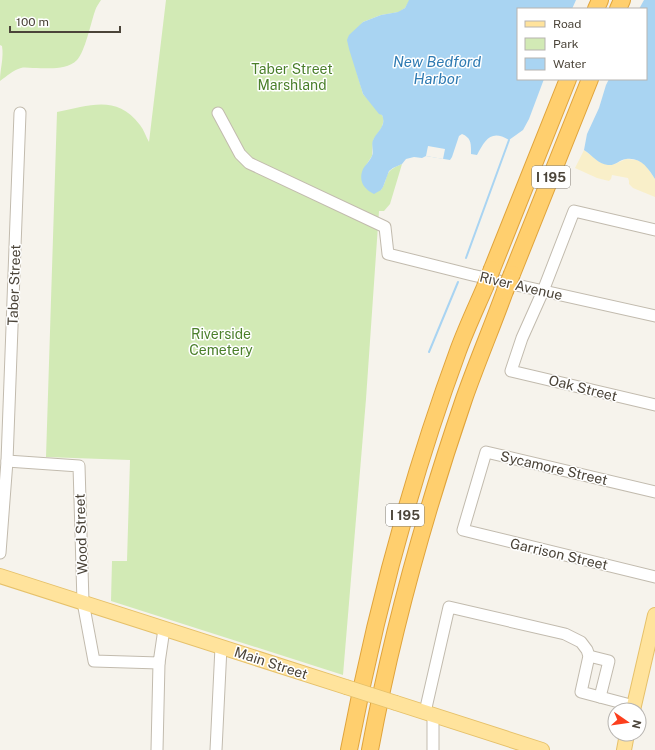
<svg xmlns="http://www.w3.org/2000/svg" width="655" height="750" font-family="'Public Sans',sans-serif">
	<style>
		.green { fill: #d2eab5 }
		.sand { fill: #f9efc9 }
		.water { fill: #a9d4f2 }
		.pier { fill: #f6f3ec }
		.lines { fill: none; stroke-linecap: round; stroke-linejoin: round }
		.stream { stroke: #a9d4f2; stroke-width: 2 }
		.minor-casing { stroke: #c2bbae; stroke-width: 13 }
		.major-casing { stroke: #e6c16a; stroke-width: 16 }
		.highway-casing { stroke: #e0a43c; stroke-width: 18 }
		.minor { stroke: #fff; stroke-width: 11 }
		.major { stroke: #ffe39c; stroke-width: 14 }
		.highway { stroke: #ffcf6e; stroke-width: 16 }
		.major-bridge-casing { stroke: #e6c16a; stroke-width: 16; stroke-linecap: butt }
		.highway-bridge-casing { stroke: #e0a43c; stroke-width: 18; stroke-linecap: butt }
		.major-bridge { stroke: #ffe39c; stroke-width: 14 }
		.highway-bridge { stroke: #ffcf6e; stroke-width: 16 }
		.labels { text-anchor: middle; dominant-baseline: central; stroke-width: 3; stroke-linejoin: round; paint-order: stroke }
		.shield { fill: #fff; stroke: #817c74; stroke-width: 1 }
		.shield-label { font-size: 13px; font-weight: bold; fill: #4b4439 }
		.park-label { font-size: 14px; fill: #4a7f2a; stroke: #fff }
		.street-label { font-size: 14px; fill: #4b4439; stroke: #fff }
		.water-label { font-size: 15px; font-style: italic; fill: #2e7ab2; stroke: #fff }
	</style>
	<rect width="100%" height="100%" fill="#f6f3ec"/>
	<g class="green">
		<path d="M0,0H101C99,3 96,7 95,11C91,22 85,52 77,60C66,71 47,68 33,68C29,68 25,67 21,68C13,70 7,76 0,81C0,69 4,58 2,46L0,45Z"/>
		<path d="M166,0H410L405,8L399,12L381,15L363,22L348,42L363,94L382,115L384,119L382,127L373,140L372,156L363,170L381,190C390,176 382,172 402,164L390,204L384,211H379L366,399L343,675L111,601L112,561H127L130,460L46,457L57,112C90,106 116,94 140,125C144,130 146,137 149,142Z"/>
	</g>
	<polygon class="sand" points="584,150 601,163 615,164 626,159 637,160 645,164 655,179 655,197 633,188 629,184 629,181 628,178 612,175 611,179 609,181 597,178 575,168"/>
	<g class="water">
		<path d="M409,0H576L572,9H518V79H544L529,119L523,130L509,140C491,129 485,140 477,155L471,154C471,145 472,138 462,134L459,136L452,157L450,160L426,156L422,158L414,157L406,159L402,164L393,168L389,171L383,187L381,190L374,194C364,189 358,181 363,169C365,165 370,161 372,156C374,151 371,145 373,140C377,131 387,126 382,115L379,114L363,94L349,49L347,40L349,35L363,22L381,15L398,12L405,8Z"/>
		<path d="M644,0H655V179C648,168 641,157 626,159C619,160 615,166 608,165C598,164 592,155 584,150L587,134L599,108L606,85L609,79H646V9H639Z"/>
	</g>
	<polygon class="pier" points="428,146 445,149 443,159 426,156"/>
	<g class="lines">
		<g class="stream">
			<polyline points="466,258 509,140"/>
			<polyline points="429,352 458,282"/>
		</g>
		<g class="minor-casing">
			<g id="minor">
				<polyline points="218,113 240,154 249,163 385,227 388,254 472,275 655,316"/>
				<polyline points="655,230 574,211 543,291 522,338 511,371 655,405"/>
				<polyline points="7,461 79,466 83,602 94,661 159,663 164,629"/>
				<polyline points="655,492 486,452 463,530 655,577"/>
				<polyline points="0,553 7,461 20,113"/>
				<polyline points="589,656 609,661 600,697"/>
				<polyline points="425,712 449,607 565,634 581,642 587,650 589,656 581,692 634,706"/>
				<polyline points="157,750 159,663"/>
				<polyline points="216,750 221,647"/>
				<polyline points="433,750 433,715"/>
			</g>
		</g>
		<g class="major-casing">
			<g id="major">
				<polyline points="0,576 346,687"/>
				<polyline points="396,703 542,750"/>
				<polyline points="633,710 655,615"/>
				<polyline points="624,750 627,734"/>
			</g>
		</g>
		<g class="highway-casing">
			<g id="highway">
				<polyline points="596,9 600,0"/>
				<polyline points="618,9 622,0"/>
				<polyline points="492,269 568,79"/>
				<polyline points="512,274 590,79"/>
				<path d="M349,750C375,614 410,481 458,351C466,329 476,308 485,287"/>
				<path d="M370,750C392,631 425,513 464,399C477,362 492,327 505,291"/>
			</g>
		</g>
		<use href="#minor" class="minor"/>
		<use href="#major" class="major"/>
		<use href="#highway" class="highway"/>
		<g class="major-bridge-casing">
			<polyline id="major-bridge" points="346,687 396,703"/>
		</g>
		<g class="highway-bridge-casing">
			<g id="highway-bridge">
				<polyline points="485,287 492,269"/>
				<polyline points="505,291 512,274"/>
			</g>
		</g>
		<use href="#major-bridge" class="major-bridge"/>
		<use href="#highway-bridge" class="highway-bridge"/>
	</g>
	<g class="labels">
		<g class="shield">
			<rect x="532" y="166" width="38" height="22" rx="3"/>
			<rect x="386" y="504" width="38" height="22" rx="3"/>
		</g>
		<g class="shield-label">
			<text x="551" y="177">I 195</text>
			<text x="405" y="515">I 195</text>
		</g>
		<g class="park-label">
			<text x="292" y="69">Taber Street<tspan x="292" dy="16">Marshland</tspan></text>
			<text x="221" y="334">Riverside<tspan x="221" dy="16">Cemetery</tspan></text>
		</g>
		<g class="street-label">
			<text transform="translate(14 285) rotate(-88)">Taber Street</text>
			<text transform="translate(521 286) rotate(13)">River Avenue</text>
			<text transform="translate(583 388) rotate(14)">Oak Street</text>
			<text transform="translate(554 468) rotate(13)">Sycamore Street</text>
			<text transform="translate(81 534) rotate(-92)">Wood Street</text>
			<text transform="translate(559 554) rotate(13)">Garrison Street</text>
			<text transform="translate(271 663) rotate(18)">Main Street</text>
		</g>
		<g class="water-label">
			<text x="437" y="61">New Bedford<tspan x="437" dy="17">Harbor</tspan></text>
		</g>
	</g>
	<rect x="517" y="8" width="130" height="72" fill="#ffffff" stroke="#b7b4b0"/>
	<rect x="525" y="21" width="20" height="6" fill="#ffe39c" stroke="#b7b4b0"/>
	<text x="553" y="28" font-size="12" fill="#4b4439">Road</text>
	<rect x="525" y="38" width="20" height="12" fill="#d2eab5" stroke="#b7b4b0"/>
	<text x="553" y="48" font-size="12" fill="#4b4439">Park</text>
	<rect x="525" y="58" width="20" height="12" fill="#a9d4f2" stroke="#b7b4b0"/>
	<text x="553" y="68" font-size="12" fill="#4b4439">Water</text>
	<g transform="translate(627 722) rotate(103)"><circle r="19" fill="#ffffff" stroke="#b7b4b0"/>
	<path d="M0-3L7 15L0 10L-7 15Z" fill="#fc3f1d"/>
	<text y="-6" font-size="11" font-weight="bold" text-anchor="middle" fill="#4b4439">N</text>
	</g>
	<path d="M10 26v6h110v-6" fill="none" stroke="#4b4439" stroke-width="2"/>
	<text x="16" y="26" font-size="12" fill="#4b4439" stroke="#ffffff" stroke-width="3" paint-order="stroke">100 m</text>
</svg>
